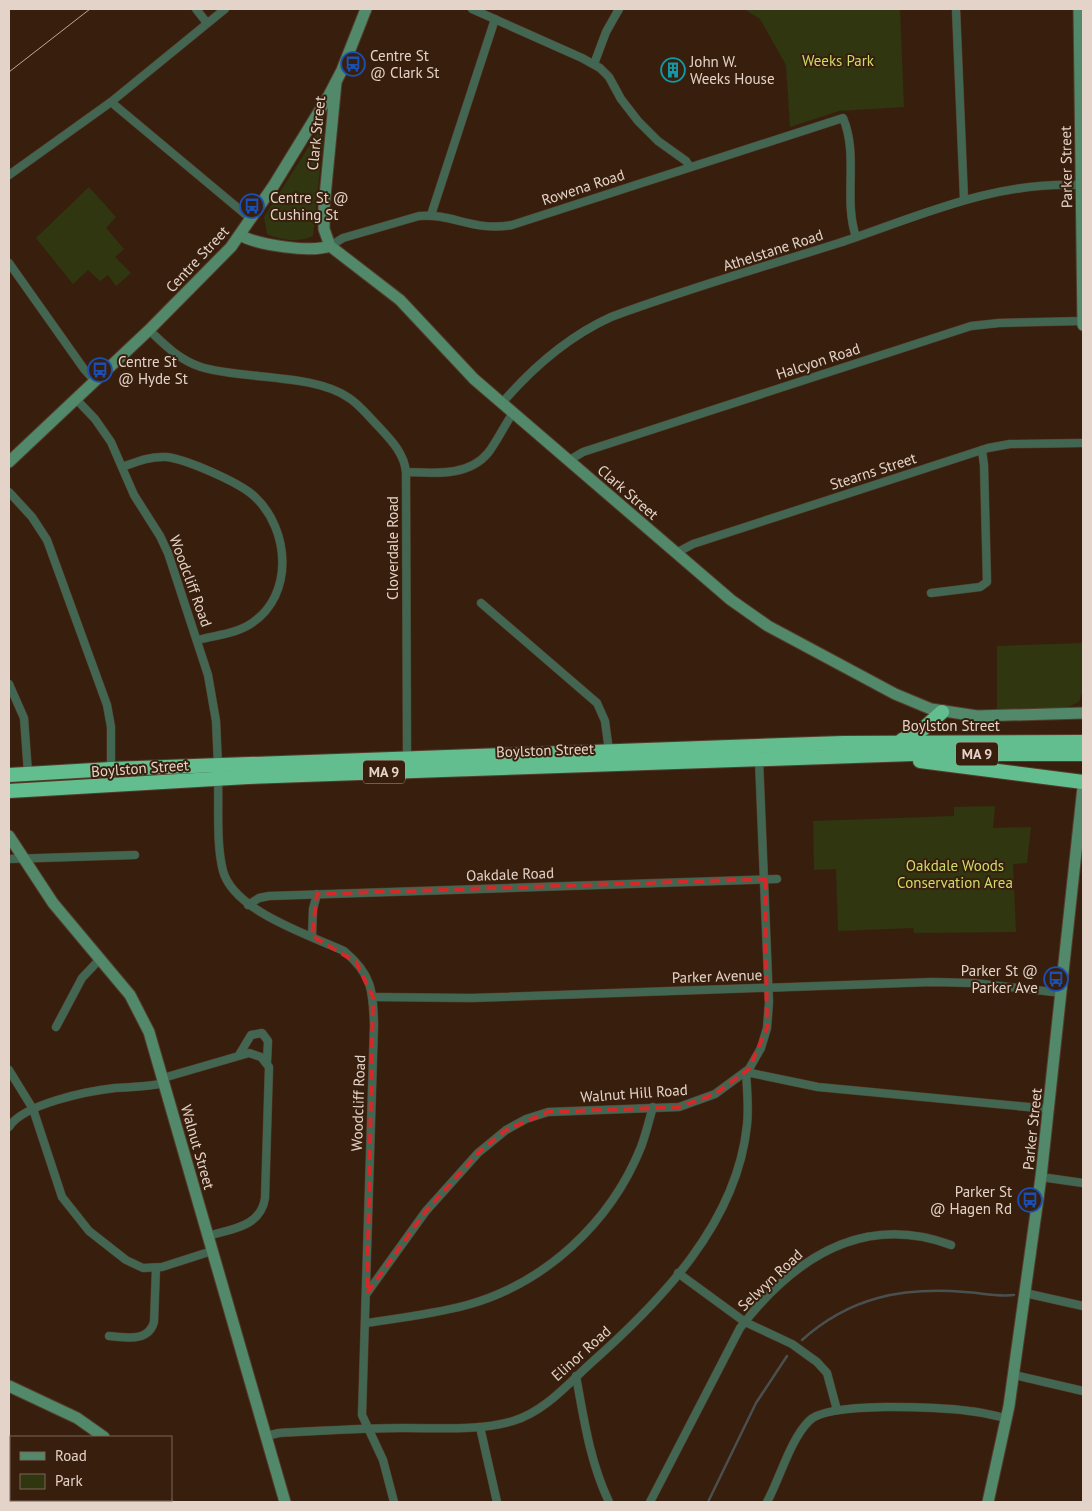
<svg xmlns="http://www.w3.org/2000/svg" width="1092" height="1511" font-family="'PT Sans',sans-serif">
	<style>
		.green { fill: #303610 }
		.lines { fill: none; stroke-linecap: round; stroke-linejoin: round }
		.stream { stroke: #4a4f4f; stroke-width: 2.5 }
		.street-casing { stroke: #543c2b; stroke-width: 9 }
		.secondary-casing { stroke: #543c2b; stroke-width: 13 }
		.highway-casing { stroke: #543c2b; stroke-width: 16 }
		.street { stroke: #436652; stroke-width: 8 }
		.secondary { stroke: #51896a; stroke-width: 11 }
		.highway { stroke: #62be8e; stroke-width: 14 }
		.tram { stroke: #bba89b; stroke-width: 1 }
		.marked { fill: none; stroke: #d62828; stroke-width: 4; stroke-dasharray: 10 6; stroke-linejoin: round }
		.labels { text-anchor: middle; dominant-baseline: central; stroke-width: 4; stroke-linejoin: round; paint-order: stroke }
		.shield { fill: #381f0d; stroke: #b09d90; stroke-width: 1 }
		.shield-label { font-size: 14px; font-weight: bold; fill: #e4d3c8 }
		.poi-label { font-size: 15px; fill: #e4d3c8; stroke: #381f0d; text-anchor: start }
		.park-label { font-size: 15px; fill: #cbde69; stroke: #381f0d }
		.street-label { font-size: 15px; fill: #e4d3c8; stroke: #381f0d }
	</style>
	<rect width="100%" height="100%" fill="#381f0d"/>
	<g class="green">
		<polygon points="744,9 900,9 904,107 839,111 790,127 786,65 760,19"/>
		<path d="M324,130L313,236C300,243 280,240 267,234L264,217L318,132Z"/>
		<polygon points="89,187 116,217 106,228 124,249 115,257 131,273 116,286 108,275 100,281 88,270 73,284 36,238"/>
		<polygon points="1083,643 1082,693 1079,702 1066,708 997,711 997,646"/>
		<polygon points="995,806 993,828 1031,827 1027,863 1013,864 1016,932 914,933 913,928 838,931 836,869 814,870 813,821 954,816 954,807"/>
	</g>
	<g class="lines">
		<g class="stream">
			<path d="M802,1340C850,1297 902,1287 965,1292C982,1293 997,1297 1014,1295"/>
			<polyline points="708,1502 756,1403 787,1356"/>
		</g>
		<g class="street-casing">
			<g id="street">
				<polyline points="196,9 207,23"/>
				<polyline points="472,9 582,58 600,68 609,77 621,99 638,121 658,141 686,161 690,167"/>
				<polyline points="956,9 964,199"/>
				<polyline points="594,64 606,32 619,9"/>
				<polyline points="111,102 251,219"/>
				<polyline points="9,175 111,102 225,9"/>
				<polyline points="431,215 495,19"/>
				<path d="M330,246L343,238L419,216C453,213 473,232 512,225L843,118C859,155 843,199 856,237"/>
				<polyline points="9,263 84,369 95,381"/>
				<path d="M149,330C165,345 179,360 201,367C243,380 314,373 349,398C360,405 369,417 379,427C391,440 404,453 406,472L407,758"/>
				<polyline points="76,399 95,419 111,442 134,495 160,536 168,553 208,675 216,721 218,765"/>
				<path d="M502,403C533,367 567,337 611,317C686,289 763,267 839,243C920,216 993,181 1081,185"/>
				<polyline points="568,461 583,452 971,326 999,323 1083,321"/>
				<path d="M122,467C136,462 150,456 166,457C186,459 241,483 255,497C290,530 294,595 252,623C236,634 216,635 198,640"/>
				<path d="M406,472C434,473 468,477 488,453C497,441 504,426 513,413"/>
				<polyline points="9,492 32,517 47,540 107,705 111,727 111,769"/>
				<polyline points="676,553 693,544 988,448 1010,444 1083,443"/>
				<polyline points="931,593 980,587 987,582 984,465 982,450"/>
				<polyline points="481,603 597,703 605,721 609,751"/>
				<polyline points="9,684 24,718 28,773"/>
				<path d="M218,779C219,807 216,844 223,871C234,911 309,935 344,951C372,974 373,991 374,1025L362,1415L383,1460L394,1502"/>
				<polyline points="9,859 135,855"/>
				<polyline points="248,905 259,898 269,896 777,879"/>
				<polyline points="312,936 313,909 317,894"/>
				<polyline points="373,997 471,998 932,982 973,983 1062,993"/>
				<polyline points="56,1027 82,978 100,959"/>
				<polyline points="239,1055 251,1035 262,1033 268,1041 267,1062"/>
				<polyline points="9,1070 33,1109 62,1197 89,1231 126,1260 143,1268 162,1267 212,1251"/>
				<path d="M163,1078L249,1053L261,1057L269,1067L265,1198C261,1227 231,1229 208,1236"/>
				<path d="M9,1127C23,1104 88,1091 115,1088C131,1087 148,1087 164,1083"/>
				<polyline points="1041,1177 1083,1183"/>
				<polyline points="678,1273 745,1322 792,1344 817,1362 827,1373 837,1410"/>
				<polyline points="367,1293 426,1211 478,1153 506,1130 526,1119 548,1112 679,1107 715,1094 749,1069 761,1048 767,1028 769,1002 759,760"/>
				<polyline points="1025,1293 1083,1306"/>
				<path d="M366,1323C400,1318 434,1314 467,1305C546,1283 611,1222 641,1147C646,1134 649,1120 653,1107"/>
				<path d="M109,1336C125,1337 148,1343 154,1322L156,1268"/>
				<polyline points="1014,1375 1083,1391"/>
				<path d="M576,1376C584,1420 590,1462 609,1502"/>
				<polyline points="480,1427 497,1502"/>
				<path d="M266,1436L279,1433C321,1431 362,1428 404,1428C440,1428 479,1431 513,1421C544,1412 568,1384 591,1363C661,1301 737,1223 747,1125C749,1108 747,1089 746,1072L818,1087L1049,1109"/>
				<path d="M650,1502L740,1328C793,1259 862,1212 951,1245"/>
				<path d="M767,1502C780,1478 790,1440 809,1421C827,1401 941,1407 969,1411C982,1412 994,1416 1007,1418"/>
			</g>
		</g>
		<g class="secondary-casing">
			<g id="secondary">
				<polyline points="1079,9 1083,325"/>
				<polyline points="336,82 324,207 324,229 330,246 400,300 474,379 731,600 768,626 895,694 931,709 977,716 1083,713"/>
				<path d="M240,235C257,245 311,253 330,246"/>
				<polyline points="9,462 149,330 231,247 274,185 328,97 342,70 366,9"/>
				<polyline points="9,836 53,903 130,995 149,1032 285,1502"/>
				<polyline points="9,1386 77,1418 104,1437"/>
				<polyline points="163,1500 167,1502"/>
				<polyline points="988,1502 1009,1406 1041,1177 1083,787"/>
			</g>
		</g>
		<g class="highway-casing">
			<g id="highway">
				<polyline points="902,740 923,729 942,712"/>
				<polyline points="920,761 1083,782"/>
				<polyline points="9,775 111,769 843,743 1083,742"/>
				<polyline points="9,791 248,777 443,770 913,754 1083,754"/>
			</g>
		</g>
		<use href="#street" class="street"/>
		<use href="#secondary" class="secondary"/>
		<use href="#highway" class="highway"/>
		<polyline class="tram" points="9,72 90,9"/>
	</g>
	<path class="marked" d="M765,879L767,1028L749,1069L715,1094L679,1107L548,1112L506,1130L478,1153L426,1211L367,1293L373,997L356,962L312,936L317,894Z"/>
	<defs>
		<g id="bus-ring" transform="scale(1.25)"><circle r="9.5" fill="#381f0d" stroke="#1a4fb4" stroke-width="1.5"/><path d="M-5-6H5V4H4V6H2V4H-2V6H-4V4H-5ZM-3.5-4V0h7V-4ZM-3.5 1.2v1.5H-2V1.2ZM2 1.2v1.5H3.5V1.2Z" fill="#1a4fb4"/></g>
		<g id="building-ring" transform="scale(1.25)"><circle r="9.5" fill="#381f0d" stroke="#0f9aa8" stroke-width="1.5"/><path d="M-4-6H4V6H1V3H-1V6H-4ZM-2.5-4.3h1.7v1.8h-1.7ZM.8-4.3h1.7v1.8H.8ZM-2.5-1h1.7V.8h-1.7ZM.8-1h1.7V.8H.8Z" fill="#0f9aa8"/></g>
	</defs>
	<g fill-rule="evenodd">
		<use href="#bus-ring" x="353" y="64"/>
		<use href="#building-ring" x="673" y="70"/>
		<use href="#bus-ring" x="252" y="206"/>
		<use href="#bus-ring" x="100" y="370"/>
		<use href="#bus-ring" x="1056" y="979"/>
		<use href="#bus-ring" x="1030" y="1200"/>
	</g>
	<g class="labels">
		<g class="shield">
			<rect x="956" y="742.5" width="42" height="23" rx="4"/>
			<rect x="363" y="760.5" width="42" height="23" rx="4"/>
		</g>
		<g class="shield-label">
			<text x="977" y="754">MA 9</text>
			<text x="384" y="772">MA 9</text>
		</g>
		<g class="poi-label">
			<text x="370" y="55">Centre St<tspan x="370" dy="17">@ Clark St</tspan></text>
			<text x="690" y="61">John W.<tspan x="690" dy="17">Weeks House</tspan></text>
			<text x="270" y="197">Centre St @<tspan x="270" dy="17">Cushing St</tspan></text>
			<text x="118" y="361">Centre St<tspan x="118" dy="17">@ Hyde St</tspan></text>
			<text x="1038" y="970" text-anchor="end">Parker St @<tspan x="1038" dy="17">Parker Ave</tspan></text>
			<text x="1012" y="1191" text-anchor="end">Parker St<tspan x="1012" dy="17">@ Hagen Rd</tspan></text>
		</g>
		<g class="park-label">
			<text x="838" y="60">Weeks Park</text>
			<text x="955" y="865">Oakdale Woods<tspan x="955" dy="17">Conservation Area</tspan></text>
		</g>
		<g class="street-label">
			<text transform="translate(316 133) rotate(-84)">Clark Street</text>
			<text transform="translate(1066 167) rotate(-91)">Parker Street</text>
			<text transform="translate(583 187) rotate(-18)">Rowena Road</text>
			<text transform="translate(773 250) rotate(-18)">Athelstane Road</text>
			<text transform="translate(197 259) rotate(-47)">Centre Street</text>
			<text transform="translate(818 361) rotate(-18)">Halcyon Road</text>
			<text transform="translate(873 471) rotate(-18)">Stearns Street</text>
			<text transform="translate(628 492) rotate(41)">Clark Street</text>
			<text transform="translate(392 548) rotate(-90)">Cloverdale Road</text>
			<text transform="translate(191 581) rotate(70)">Woodcliff Road</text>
			<text x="951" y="725">Boylston Street</text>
			<text transform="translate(545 750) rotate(-2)">Boylston Street</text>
			<text transform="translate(140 768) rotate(-4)">Boylston Street</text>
			<text transform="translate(510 874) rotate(-2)">Oakdale Road</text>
			<text transform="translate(717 976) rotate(-2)">Parker Avenue</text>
			<text transform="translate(634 1093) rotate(-4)">Walnut Hill Road</text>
			<text transform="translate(358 1103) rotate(-88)">Woodcliff Road</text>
			<text transform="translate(1032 1129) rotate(-84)">Parker Street</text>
			<text transform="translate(198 1147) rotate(74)">Walnut Street</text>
			<text transform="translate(770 1280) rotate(-43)">Selwyn Road</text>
			<text transform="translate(581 1353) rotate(-42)">Elinor Road</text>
		</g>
	</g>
	<rect width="1092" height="1511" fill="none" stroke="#e4d3c8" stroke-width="20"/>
	<rect x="10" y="1436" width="162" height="65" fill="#381f0d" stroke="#7d6758"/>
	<rect x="20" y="1452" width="25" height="8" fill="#51896a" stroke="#7d6758"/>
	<text x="55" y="1461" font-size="15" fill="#e4d3c8">Road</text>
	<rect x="20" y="1474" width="25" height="15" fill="#303610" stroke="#7d6758"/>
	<text x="55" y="1486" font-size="15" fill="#e4d3c8">Park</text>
</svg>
